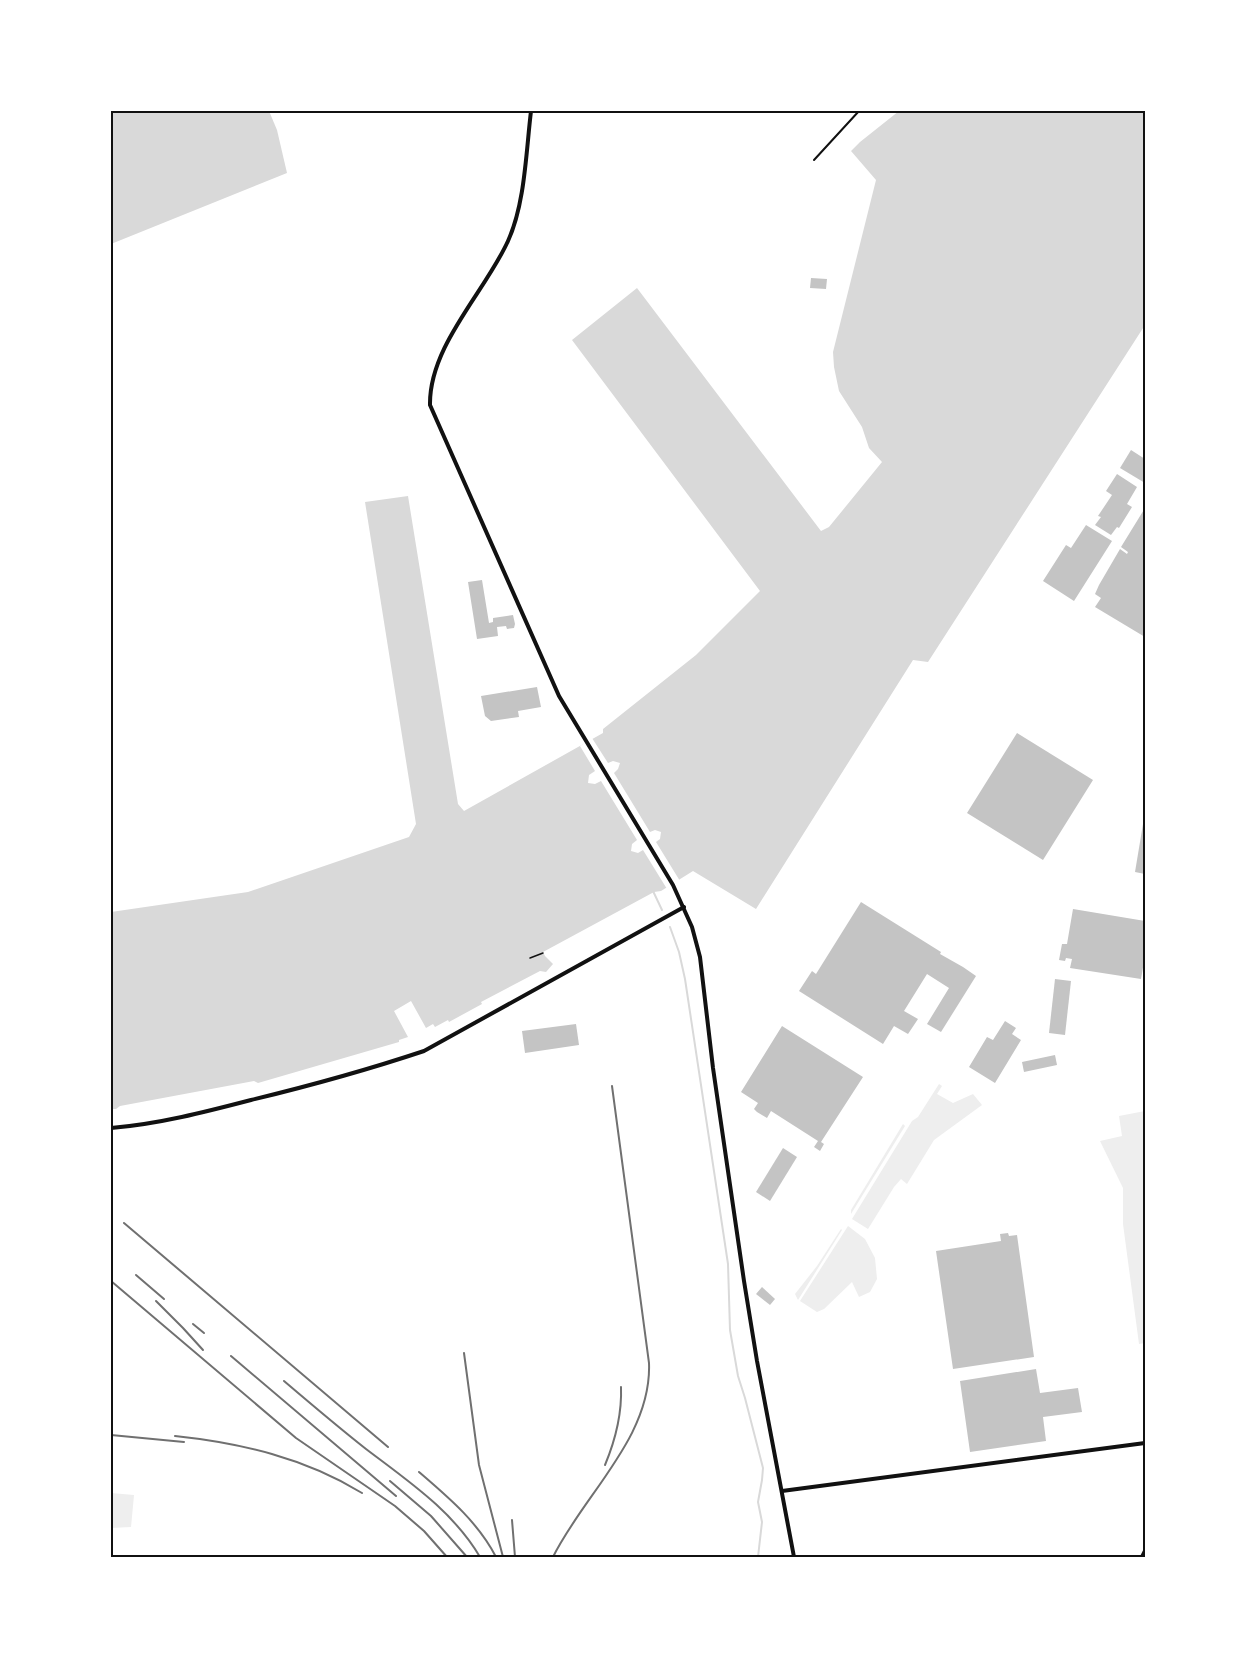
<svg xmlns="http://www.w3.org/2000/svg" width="1256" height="1668" font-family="'PT Sans Narrow',sans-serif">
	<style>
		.green { fill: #eee }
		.water { fill: #d9d9d9 }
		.pier { fill: #fff }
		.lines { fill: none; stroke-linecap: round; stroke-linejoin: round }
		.stream { stroke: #d9d9d9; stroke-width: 2 }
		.building { fill: #c4c4c4 }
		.path { stroke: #111; stroke-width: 1.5 }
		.service { stroke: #111; stroke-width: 2 }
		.minor { stroke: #111; stroke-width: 4 }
		.rail { stroke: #707070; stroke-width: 2 }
		.neatline { fill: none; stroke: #111; stroke-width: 2 }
	</style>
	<rect width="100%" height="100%" fill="#fff"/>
	<g class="green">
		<polygon points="939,1084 942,1086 937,1094 953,1103 973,1094 982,1105 934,1140 907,1184 901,1179 894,1187 868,1229 852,1219 912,1121 918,1117"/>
		<polygon points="1145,1111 1145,1343 1139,1344 1123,1224 1123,1188 1100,1141 1122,1136 1119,1116"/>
		<polygon points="903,1124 905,1126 851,1214 851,1210"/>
		<polygon points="848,1226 865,1239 875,1258 877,1279 870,1292 859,1297 852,1282 824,1309 817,1312 800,1301"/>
		<polygon points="841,1229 842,1230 798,1300 795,1294 817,1266"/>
		<polygon points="111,1493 134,1495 131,1527 111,1528"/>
	</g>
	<g class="water">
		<polygon points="111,111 269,111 277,130 287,173 111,244"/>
		<polygon points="899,111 1145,111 1145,325 928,662 913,660 756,909 693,871 661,891 654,892 543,952 545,956 553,964 546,972 540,971 481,1002 482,1004 449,1022 448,1020 435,1027 433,1024 426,1028 411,1001 394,1011 408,1037 399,1040 399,1042 258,1083 254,1081 120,1106 116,1109 111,1109 111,912 248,892 409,837 416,824 365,502 408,496 458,804 464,811 603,733 603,729 696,655 760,591 572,340 637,288 821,531 829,527 882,462 869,448 862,427 839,391 834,367 833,352 876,180 851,151 860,142"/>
	</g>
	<polygon class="pier" points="592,738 608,763 613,761 620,763 618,769 614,773 650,832 655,830 661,832 660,839 656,842 680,881 667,889 643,850 638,853 631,851 632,844 637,840 601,781 595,784 588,783 589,775 595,771 580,746"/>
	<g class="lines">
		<g class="stream">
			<polyline points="653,891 662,910"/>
			<polyline points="670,927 679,952 685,979 728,1264 730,1330 738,1376 745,1398 763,1468 762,1480 758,1502 762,1522 758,1557"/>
		</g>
	</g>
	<g class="building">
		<polygon points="811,278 827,279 826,289 810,288"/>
		<polygon points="1131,450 1145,459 1145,483 1120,468"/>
		<polygon points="1117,474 1137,487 1127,504 1132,507 1119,528 1117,527 1111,535 1095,525 1101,517 1098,516 1112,495 1106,491"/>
		<polygon points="1145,508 1145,637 1095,607 1101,598 1095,594 1099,585 1120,549 1127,554 1128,552 1121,547"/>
		<polygon points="1086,525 1112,541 1074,601 1043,581 1066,545 1071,548"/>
		<polygon points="482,580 489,623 493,622 493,618 513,615 515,624 514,628 507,629 506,626 497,627 498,636 477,639 468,582"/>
		<polygon points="537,687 541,707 518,711 519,717 491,721 485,716 481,696"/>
		<polygon points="1017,733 1093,780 1043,860 967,813"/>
		<polygon points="1144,818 1145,818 1145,874 1135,872"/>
		<polygon points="861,902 941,952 940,954 963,967 976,976 941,1032 927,1024 949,988 927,974 904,1011 918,1019 908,1034 894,1026 883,1044 799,991 812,971 816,974"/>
		<polygon points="1073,909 1145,921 1145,956 1141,979 1070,968 1072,959 1066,958 1065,961 1059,960 1062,944 1067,944"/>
		<polygon points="1055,979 1071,981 1065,1035 1049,1033"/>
		<polygon points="1005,1021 1016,1028 1012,1034 1021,1040 995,1083 969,1067 987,1037 993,1040"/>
		<polygon points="576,1024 579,1045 525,1053 522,1031"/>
		<polygon points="782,1026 863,1077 821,1142 824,1144 820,1151 814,1147 818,1141 771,1111 767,1118 757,1112 754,1109 758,1103 741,1092"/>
		<polygon points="1055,1055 1057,1065 1024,1072 1022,1062"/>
		<polygon points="783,1148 797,1157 770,1201 756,1192"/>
		<polygon points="1008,1233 1009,1236 1017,1235 1034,1357 953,1369 936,1251 1001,1241 1000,1234"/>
		<polygon points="762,1287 775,1299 770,1305 756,1294"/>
		<polygon points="1036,1369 1040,1393 1078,1388 1082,1412 1043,1417 1046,1441 970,1452 960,1381"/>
	</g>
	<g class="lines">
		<polyline class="path" points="530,958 543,953"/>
		<polyline class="service" points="814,160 859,111"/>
		<g class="minor">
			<path d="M531,111C526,152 525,204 508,241C485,292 429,346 430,405L559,696L673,885L692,927L700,957L713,1068L744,1281L757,1361L794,1557"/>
			<path d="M111,1128C159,1124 205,1112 251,1100C309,1086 367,1070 424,1051L684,907"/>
			<polyline points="782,1491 1145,1443"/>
			<polyline points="1142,1557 1145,1551"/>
		</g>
		<g class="rail">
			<polyline points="124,1223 388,1447"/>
			<polyline points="136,1275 164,1299"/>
			<polyline points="111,1281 296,1438 395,1506 424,1531 447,1557"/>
			<polyline points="156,1301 183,1328 203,1350"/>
			<polyline points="193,1324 204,1333"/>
			<polyline points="464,1353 479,1465 503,1557"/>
			<polyline points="231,1356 396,1496"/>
			<path d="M284,1381C311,1404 338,1427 366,1449C408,1481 453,1511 480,1557"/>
			<polyline points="111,1435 184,1442"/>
			<path d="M175,1436C241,1443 305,1458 362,1493"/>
			<path d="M605,1465C615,1441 622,1413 621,1387"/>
			<path d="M419,1472C448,1497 478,1522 496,1557"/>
			<polyline points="390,1481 431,1516 467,1557"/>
			<polyline points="512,1520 515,1557"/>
			<path d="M553,1557C584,1494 652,1437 649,1363L612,1086"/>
		</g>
	</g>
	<rect width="1256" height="1668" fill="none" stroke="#ffffff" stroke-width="225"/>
	<rect x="112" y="112" width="1032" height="1444" class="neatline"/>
</svg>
